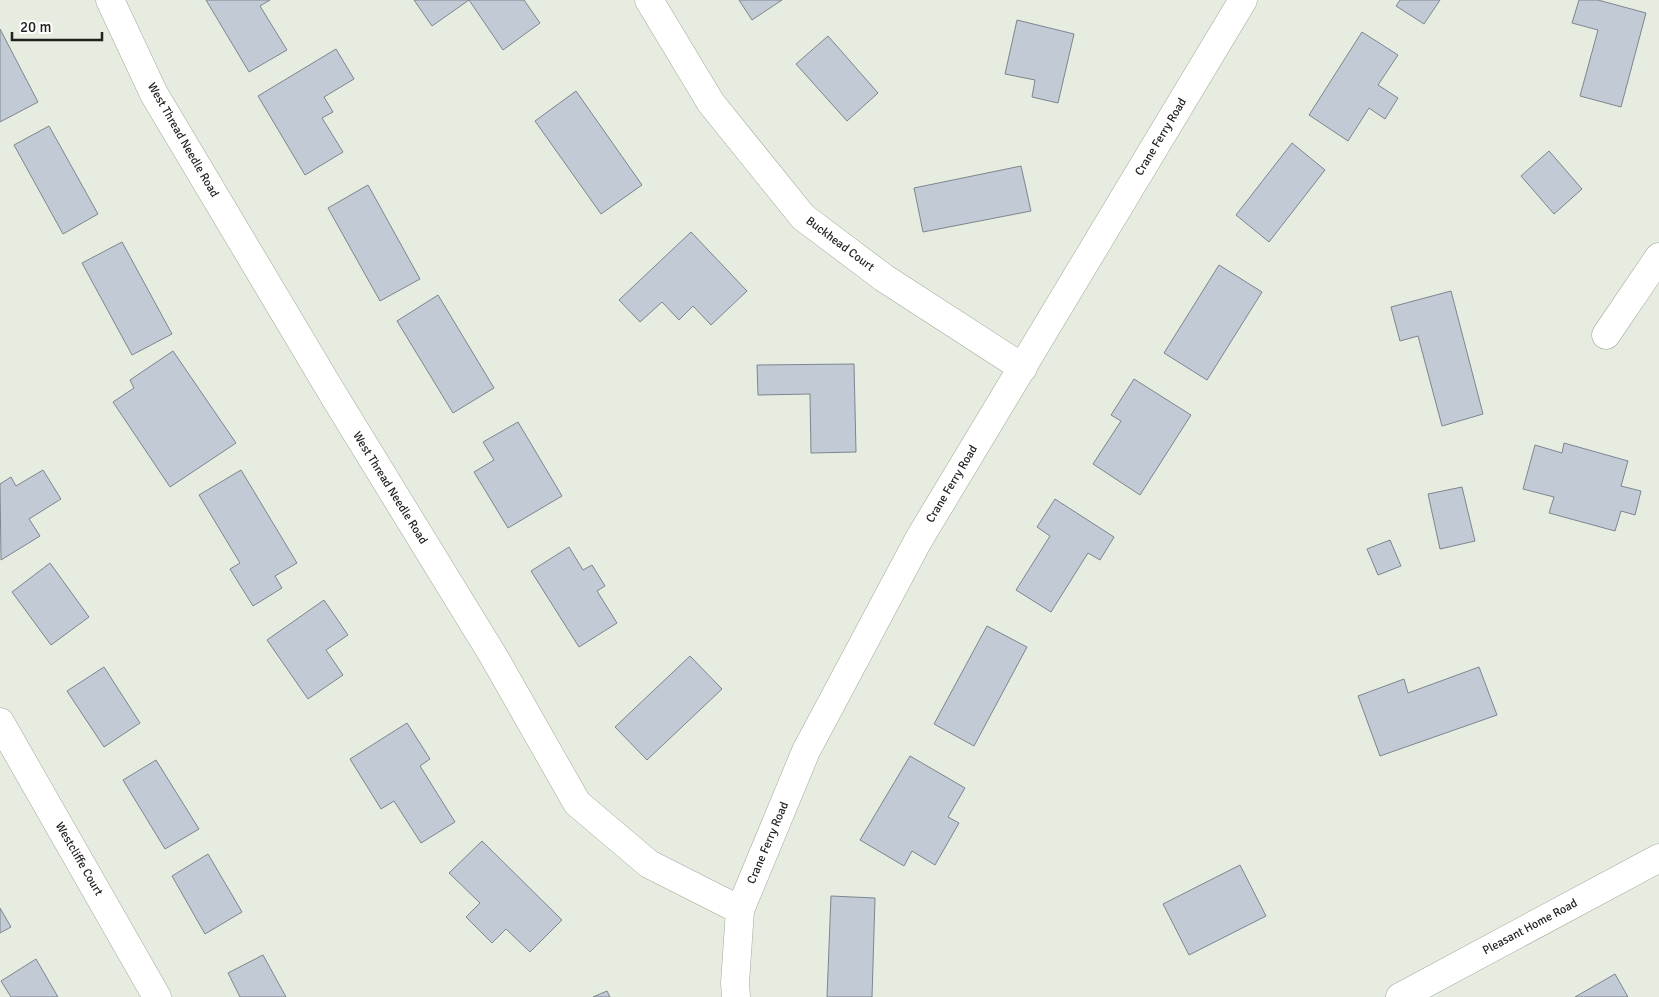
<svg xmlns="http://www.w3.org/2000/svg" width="1659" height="997" font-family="Signika,sans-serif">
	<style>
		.building { fill: #c2cad5; stroke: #7e858f }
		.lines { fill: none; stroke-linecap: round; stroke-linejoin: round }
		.minor-casing { stroke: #a2a89c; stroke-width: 29 }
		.major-casing { stroke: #a2a89c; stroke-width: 29 }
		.minor { stroke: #fff; stroke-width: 28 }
		.major { stroke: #fff; stroke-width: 28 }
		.labels { text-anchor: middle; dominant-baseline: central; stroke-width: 4.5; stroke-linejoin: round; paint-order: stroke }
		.street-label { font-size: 12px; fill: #1f211d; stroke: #fff }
	</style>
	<rect width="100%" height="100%" fill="#e6ecdf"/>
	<g class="building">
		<polygon points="206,0 270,0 260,6 287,50 249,72"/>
		<polygon points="414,0 524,0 540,23 503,50 469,0 432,26"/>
		<polygon points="739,0 782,0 752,20"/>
		<polygon points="1400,0 1440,0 1424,24 1396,6"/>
		<polygon points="1579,0 1598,0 1646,13 1621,107 1580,96 1598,30 1572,23"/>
		<polygon points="1017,20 1074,34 1058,103 1032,97 1035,80 1005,74"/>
		<polygon points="0,29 38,102 0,122"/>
		<polygon points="1362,32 1398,55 1378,85 1398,98 1385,119 1369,108 1348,141 1309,115"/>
		<polygon points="828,36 878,93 847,121 796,64"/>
		<polygon points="336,49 354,79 324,97 333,112 322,118 343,152 305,175 258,96"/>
		<polygon points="576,91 642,185 601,214 535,121"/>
		<polygon points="49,126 98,214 63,234 14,145"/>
		<polygon points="1292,143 1325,170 1269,242 1236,215"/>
		<polygon points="1549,151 1582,189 1554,214 1521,176"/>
		<polygon points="1021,166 1031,211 923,232 914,188"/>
		<polygon points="368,185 420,279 380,301 328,208"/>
		<polygon points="691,232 747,291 711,325 693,306 679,320 662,302 640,322 619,300"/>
		<polygon points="122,242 172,334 132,355 82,263"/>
		<polygon points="1219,265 1262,292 1207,380 1164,353"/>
		<polygon points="1451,291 1483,414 1442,426 1418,336 1400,341 1391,307"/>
		<polygon points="438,295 494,388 453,413 397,321"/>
		<polygon points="173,351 236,443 170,487 113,402 134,388 130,380"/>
		<polygon points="854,364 856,452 811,453 810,394 758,395 757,365"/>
		<polygon points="1134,379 1191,415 1140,495 1093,464 1121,421 1111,415"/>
		<polygon points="518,422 562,496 508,528 474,472 494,460 483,442"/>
		<polygon points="1564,443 1628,461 1621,486 1641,491 1635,515 1621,511 1615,531 1549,513 1554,497 1523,489 1535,445 1562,453"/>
		<polygon points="43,470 61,499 29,519 40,536 1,560 0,484 11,477 16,486"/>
		<polygon points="241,470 297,563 275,576 282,588 253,606 230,569 240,563 199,495"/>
		<polygon points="1462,487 1475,541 1440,549 1428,494"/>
		<polygon points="1055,499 1114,537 1100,560 1088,553 1051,612 1016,590 1050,536 1037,527"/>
		<polygon points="1390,540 1401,566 1378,575 1367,549"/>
		<polygon points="569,547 583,570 592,565 605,586 597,591 617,623 579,647 531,571"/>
		<polygon points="50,563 89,617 51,645 12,592"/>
		<polygon points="324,600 348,635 326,650 343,675 308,699 267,640"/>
		<polygon points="987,626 1027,647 974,746 934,724"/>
		<polygon points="690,656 722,689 647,760 615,727"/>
		<polygon points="104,667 140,723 104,747 67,691"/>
		<polygon points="1479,667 1497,715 1380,756 1358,696 1404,679 1408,693"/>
		<polygon points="407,723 430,759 420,766 455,822 421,843 394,801 381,809 350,759"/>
		<polygon points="910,756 965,788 948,817 959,823 935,865 912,851 904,866 860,840"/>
		<polygon points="156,760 199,829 165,849 123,780"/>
		<polygon points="482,841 562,920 530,952 506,929 492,943 466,917 480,903 449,873"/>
		<polygon points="208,854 242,912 205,934 172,876"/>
		<polygon points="1240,865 1266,916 1189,955 1163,904"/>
		<polygon points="831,896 875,898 872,997 827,997"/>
		<polygon points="0,908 11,927 0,933"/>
		<polygon points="263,955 286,997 240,997 228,973"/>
		<polygon points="36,959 58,997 11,997 1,981"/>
		<polygon points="1615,974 1628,997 1575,997"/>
		<polygon points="607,991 610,997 593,997"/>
	</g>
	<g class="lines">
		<g class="minor-casing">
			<g id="minor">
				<polyline points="110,0 154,94 334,396 494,657 577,803 649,864 740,910"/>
				<polyline points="649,0 711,103 803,217 884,278 1023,368"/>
				<polyline points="1606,335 1659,257"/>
				<polyline points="0,722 157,997"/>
				<polyline points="736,997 735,983 740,910 806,751 919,539 1243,0"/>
			</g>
		</g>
		<g class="major-casing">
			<polyline id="major" points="1400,997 1659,858"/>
		</g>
		<use href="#minor" class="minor"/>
		<use href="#major" class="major"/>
	</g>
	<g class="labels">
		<g class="street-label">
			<text transform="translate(1161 137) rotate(-59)">Crane Ferry Road</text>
			<text transform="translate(183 140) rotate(60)">West Thread Needle Road</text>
			<text transform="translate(840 244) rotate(37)">Buckhead Court</text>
			<text transform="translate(952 484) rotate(-59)">Crane Ferry Road</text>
			<text transform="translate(390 488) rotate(58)">West Thread Needle Road</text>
			<text transform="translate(768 843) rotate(-67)">Crane Ferry Road</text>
			<text transform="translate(79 859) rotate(60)">Westcliffe Court</text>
			<text transform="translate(1530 927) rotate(-28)">Pleasant Home Road</text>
		</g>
	</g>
	<path d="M12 32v8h90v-8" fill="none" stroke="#1f211d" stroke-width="2.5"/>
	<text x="20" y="32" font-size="15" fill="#1f211d" stroke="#ffffff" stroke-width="4" paint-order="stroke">20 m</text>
</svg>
